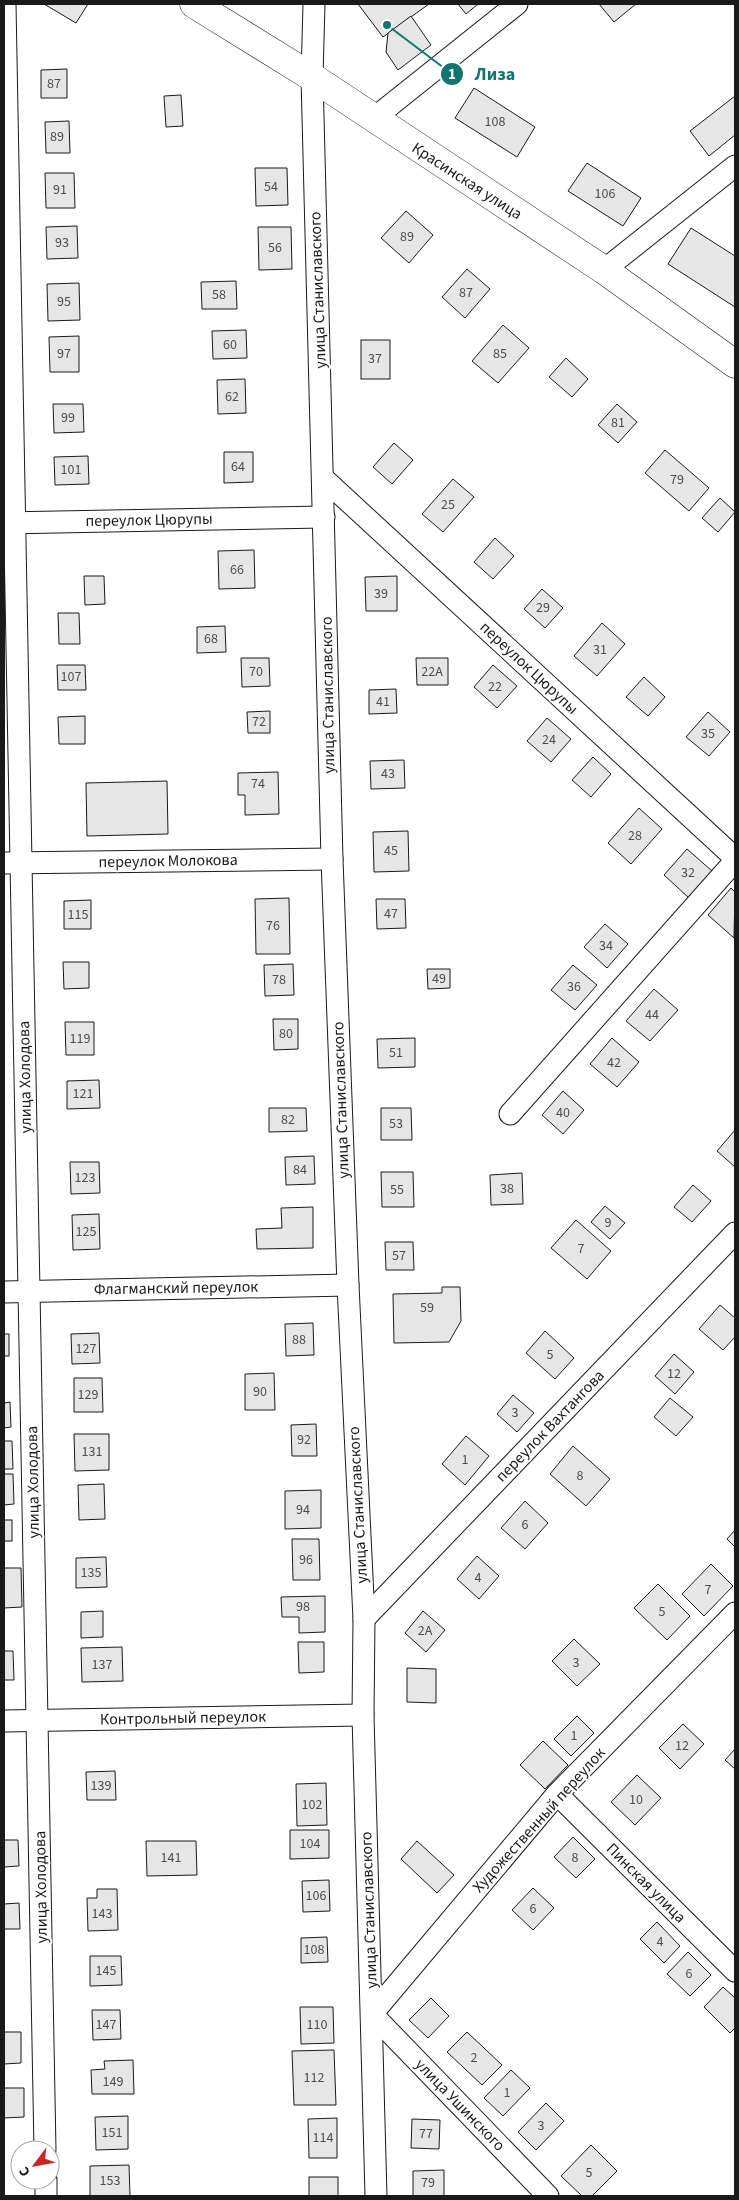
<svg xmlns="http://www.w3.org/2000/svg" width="739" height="2200" font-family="'Source Sans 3',sans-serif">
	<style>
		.building { fill: #e6e6e6; stroke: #1a1a1a }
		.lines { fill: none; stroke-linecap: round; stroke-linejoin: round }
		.minor-casing { stroke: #1a1a1a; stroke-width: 23 }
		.secondary-casing { stroke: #1a1a1a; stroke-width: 29 }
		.minor { stroke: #fff; stroke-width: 21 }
		.secondary { stroke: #fff; stroke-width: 28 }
		.labels { text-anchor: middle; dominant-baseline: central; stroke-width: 4; stroke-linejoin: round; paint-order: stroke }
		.number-label { font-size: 14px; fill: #4d4d4d }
		.street-label { font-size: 16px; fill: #1a1a1a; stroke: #fff }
		.leader { fill: none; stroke: #0f766e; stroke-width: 2 }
		.callout-dot { fill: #0f766e; stroke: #fff; stroke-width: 2 }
		.mark-label { font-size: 15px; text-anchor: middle; font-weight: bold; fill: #fff }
		.callout-label { font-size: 18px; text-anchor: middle; font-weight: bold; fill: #0f766e; stroke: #fff; stroke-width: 4; stroke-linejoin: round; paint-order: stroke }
	</style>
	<rect width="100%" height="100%" fill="#fff"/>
	<g class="building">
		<polygon points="44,4 88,4 76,23"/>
		<polygon points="358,4 429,4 383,37"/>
		<polygon points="458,4 478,4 466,14"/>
		<polygon points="599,4 636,4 614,22"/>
		<polygon points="411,16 431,45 398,70 386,52 388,33"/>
		<polygon points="67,69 67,98 41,98 41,70"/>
		<polygon points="474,88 535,127 517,157 455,118"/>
		<polygon points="181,95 183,126 166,127 164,96"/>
		<polygon points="735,96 735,135 709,156 690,131"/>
		<polygon points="69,121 70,153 46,153 45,122"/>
		<polygon points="587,163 641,198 623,226 568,191"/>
		<polygon points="255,168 287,168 288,205 256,206"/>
		<polygon points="45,173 74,173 75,208 46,208"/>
		<polygon points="406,211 433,235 409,263 381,238"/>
		<polygon points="77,226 78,258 47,259 46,227"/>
		<polygon points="258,227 291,227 292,269 259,270"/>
		<polygon points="691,228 735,256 735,307 668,264"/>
		<polygon points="467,269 490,289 465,318 442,297"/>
		<polygon points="236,281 237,309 202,309 201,282"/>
		<polygon points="79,283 80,320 48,321 47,284"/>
		<polygon points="503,325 529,348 498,383 472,361"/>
		<polygon points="246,330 247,358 213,359 212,331"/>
		<polygon points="79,336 79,372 50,372 49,337"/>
		<rect x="361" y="340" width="29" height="39"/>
		<polygon points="566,358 588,379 572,397 549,377"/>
		<polygon points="245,379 246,413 218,414 217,380"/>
		<polygon points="53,404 83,404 84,432 54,433"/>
		<polygon points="617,404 637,422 618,443 598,425"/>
		<polygon points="394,443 413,460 392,484 373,467"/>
		<polygon points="665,450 709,488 689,511 645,473"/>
		<polygon points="224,452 253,452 253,482 224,483"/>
		<polygon points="88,456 89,484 55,485 54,457"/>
		<polygon points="453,479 474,497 443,532 422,514"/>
		<polygon points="720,498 735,512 718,532 702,518"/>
		<polygon points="495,538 514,556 493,579 474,562"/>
		<polygon points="254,550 255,588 219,589 218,551"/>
		<polygon points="84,576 104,576 105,604 85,605"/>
		<polygon points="397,576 397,611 366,611 365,577"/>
		<polygon points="542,589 563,608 545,628 524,609"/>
		<polygon points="58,613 79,613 80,644 59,644"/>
		<polygon points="602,623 625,644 597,676 574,656"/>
		<polygon points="225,626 226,652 197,653 197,627"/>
		<polygon points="241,658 269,658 270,686 242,687"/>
		<polygon points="416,658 448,658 448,685 417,685"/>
		<polygon points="57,665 85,665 86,690 58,690"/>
		<polygon points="493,665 517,686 497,708 474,687"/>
		<polygon points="644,677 665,697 648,716 626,697"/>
		<polygon points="396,689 397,713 369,714 369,690"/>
		<polygon points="270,711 270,733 248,733 247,712"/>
		<polygon points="708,712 730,732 709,756 686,737"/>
		<polygon points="85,716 85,744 59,744 58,717"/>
		<polygon points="547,718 571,739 551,762 527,741"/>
		<polygon points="593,757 611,774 591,797 572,780"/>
		<polygon points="404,760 405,788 371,789 370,761"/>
		<polygon points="278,772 279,814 245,815 245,795 238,795 238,773"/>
		<polygon points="167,781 168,834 87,836 86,783"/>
		<polygon points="639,808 662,829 631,864 608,843"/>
		<polygon points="408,831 409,871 374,872 373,832"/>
		<polygon points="687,849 712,871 689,898 664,875"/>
		<polygon points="731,888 735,892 734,938 708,915"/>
		<polygon points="289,898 290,954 256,954 255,899"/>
		<polygon points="376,899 405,899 406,928 377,929"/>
		<polygon points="91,900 91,929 64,929 64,901"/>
		<polygon points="605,924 628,944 607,968 584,947"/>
		<polygon points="63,962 89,962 89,988 64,989"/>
		<polygon points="293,964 294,995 265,996 264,965"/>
		<polygon points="573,965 597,985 575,1010 551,990"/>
		<polygon points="427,969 450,969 450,988 428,989"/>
		<polygon points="654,989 678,1010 650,1041 626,1021"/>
		<polygon points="273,1019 298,1019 298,1049 274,1050"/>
		<polygon points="65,1022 94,1022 94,1055 66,1055"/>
		<polygon points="415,1038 415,1067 378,1068 377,1039"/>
		<polygon points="612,1038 639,1062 617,1087 590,1064"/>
		<polygon points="99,1080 100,1108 67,1109 67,1081"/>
		<polygon points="563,1091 584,1110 563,1134 542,1115"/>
		<polygon points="269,1108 306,1108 307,1131 269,1132"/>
		<polygon points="381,1108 411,1108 412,1140 381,1140"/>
		<polygon points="735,1130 735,1167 717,1151"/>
		<polygon points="314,1156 315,1184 286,1185 285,1157"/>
		<polygon points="70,1162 99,1162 100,1193 71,1194"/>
		<polygon points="381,1172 413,1172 414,1207 382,1207"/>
		<polygon points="522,1173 523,1204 491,1205 490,1175"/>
		<polygon points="693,1185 711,1201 692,1222 674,1207"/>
		<polygon points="605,1206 625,1223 610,1239 591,1222"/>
		<polygon points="313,1207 313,1248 257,1249 256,1229 282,1228 281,1208"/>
		<polygon points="99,1214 100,1249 73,1250 72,1215"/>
		<polygon points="576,1220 611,1251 587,1279 551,1248"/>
		<polygon points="385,1242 413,1242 414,1270 386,1270"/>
		<polygon points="442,1287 460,1287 461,1321 449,1342 394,1343 393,1294 442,1293"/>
		<polygon points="720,1305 735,1318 735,1337 723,1350 699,1329"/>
		<polygon points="313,1323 314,1355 286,1356 285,1324"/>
		<polygon points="545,1331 574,1358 555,1379 526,1353"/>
		<polygon points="99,1333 100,1363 72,1364 71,1334"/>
		<rect x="4" y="1334" width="5" height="22"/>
		<polygon points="674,1354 694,1372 675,1394 655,1376"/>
		<polygon points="274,1373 275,1410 245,1410 245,1374"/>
		<polygon points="74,1378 102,1378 103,1412 74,1412"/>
		<polygon points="513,1395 534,1413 517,1432 497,1414"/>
		<polygon points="670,1398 693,1417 676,1436 654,1417"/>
		<polygon points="10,1402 11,1427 4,1428 4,1403"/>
		<polygon points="316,1424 317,1456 292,1456 291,1425"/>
		<polygon points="74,1434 109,1434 109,1470 75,1471"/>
		<polygon points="466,1436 489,1456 465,1485 442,1464"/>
		<polygon points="4,1441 12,1441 13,1469 4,1469"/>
		<polygon points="573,1446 610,1479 586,1506 550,1474"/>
		<polygon points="4,1474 13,1474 14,1504 4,1505"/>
		<polygon points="104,1484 105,1519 79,1520 78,1485"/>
		<polygon points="321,1490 321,1528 285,1529 285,1491"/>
		<polygon points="525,1501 548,1523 525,1549 501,1528"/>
		<rect x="4" y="1520" width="8" height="21"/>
		<polygon points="735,1530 735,1547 727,1539"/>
		<polygon points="292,1539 319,1539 320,1580 293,1580"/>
		<polygon points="477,1556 499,1576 479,1599 457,1579"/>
		<polygon points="106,1557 107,1587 76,1588 76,1558"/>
		<polygon points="711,1564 733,1586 704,1616 682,1594"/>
		<polygon points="4,1568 21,1568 22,1607 4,1608"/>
		<polygon points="658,1584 690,1616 667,1640 634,1608"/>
		<polygon points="325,1596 325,1632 299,1633 299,1617 282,1617 281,1597"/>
		<polygon points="103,1611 103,1637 81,1638 81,1612"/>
		<polygon points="423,1611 445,1630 426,1652 405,1633"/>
		<polygon points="574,1639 600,1664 577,1686 552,1661"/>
		<polygon points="298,1642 324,1642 324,1672 299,1673"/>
		<polygon points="122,1647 123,1681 82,1682 81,1648"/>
		<polygon points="4,1651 13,1651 14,1680 4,1680"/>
		<polygon points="407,1668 436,1669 436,1703 407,1702"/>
		<polygon points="577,1716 594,1733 571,1756 554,1739"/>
		<polygon points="683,1724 704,1744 680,1769 659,1748"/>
		<polygon points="543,1741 568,1765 545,1789 520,1765"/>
		<polygon points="735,1749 735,1769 725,1760"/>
		<polygon points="115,1771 116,1800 87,1800 86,1772"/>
		<polygon points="637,1775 661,1798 635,1825 611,1802"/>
		<polygon points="326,1783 327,1825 297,1826 296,1784"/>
		<polygon points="290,1830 329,1830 329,1858 290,1859"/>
		<polygon points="573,1837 595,1859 576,1878 554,1857"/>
		<polygon points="4,1840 18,1840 19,1866 4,1867"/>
		<polygon points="146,1841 196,1841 197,1875 147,1876"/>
		<polygon points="417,1841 454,1875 437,1893 401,1859"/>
		<polygon points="329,1880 330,1911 303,1912 302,1881"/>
		<polygon points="533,1888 554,1908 533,1930 512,1910"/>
		<polygon points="97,1889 117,1889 118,1930 88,1931 87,1898 97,1898"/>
		<polygon points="19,1903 20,1929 4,1929 4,1904"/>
		<polygon points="657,1922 680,1946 664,1963 640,1939"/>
		<polygon points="327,1937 328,1962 301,1963 301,1938"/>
		<polygon points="688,1952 711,1975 690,1996 667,1974"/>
		<polygon points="90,1956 121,1956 122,1985 90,1986"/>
		<polygon points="723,1987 735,1998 735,2028 730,2033 704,2007"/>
		<polygon points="431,1998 449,2016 428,2038 409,2020"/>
		<polygon points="300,2007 333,2007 334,2043 301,2044"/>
		<polygon points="92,2010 120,2010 121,2039 93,2040"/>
		<polygon points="4,2032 21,2032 21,2063 4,2064"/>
		<polygon points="467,2032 502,2065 482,2085 447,2052"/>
		<polygon points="334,2050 336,2105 294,2105 292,2051"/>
		<polygon points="133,2060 134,2094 92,2094 91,2070 105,2069 104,2061"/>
		<polygon points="511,2070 530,2088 503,2116 484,2098"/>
		<polygon points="4,2088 24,2088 24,2117 4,2118"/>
		<polygon points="546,2103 564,2121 536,2150 518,2132"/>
		<polygon points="128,2116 128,2149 96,2150 95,2117"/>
		<polygon points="337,2118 337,2158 309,2158 308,2119"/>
		<polygon points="412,2119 440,2120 439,2149 411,2148"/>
		<polygon points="591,2145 617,2171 592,2196 582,2196 561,2176"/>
		<polygon points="129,2165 130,2196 90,2196 90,2166"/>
		<polygon points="444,2170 444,2196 413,2196 413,2171"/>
		<rect x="309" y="2177" width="29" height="19"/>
	</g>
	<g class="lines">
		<g class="minor-casing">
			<g id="minor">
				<polyline points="5,4 45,2150"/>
				<polyline points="314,4 312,77 332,859 348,1285 364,1619 363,1715 376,2196"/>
				<polyline points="373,119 517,4"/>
				<polyline points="604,270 735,166"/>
				<polyline points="323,478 735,858"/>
				<polyline points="4,523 324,517"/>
				<polyline points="4,863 332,859"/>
				<polyline points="510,1114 735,861"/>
				<polyline points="4,1292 348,1285"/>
				<polyline points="364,1619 735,1233"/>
				<polyline points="4,1721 363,1715"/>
				<polyline points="557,1794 735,1971"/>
				<polyline points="46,2180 46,2196"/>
				<polyline points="548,2196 372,2014 557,1794 735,1613"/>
			</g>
		</g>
		<g class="secondary-casing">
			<polyline id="secondary" points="194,4 312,77 604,270 735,364"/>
		</g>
		<use href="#minor" class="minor"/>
		<use href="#secondary" class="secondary"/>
	</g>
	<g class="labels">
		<g class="number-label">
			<text x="54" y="84">87</text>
			<text x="495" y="122">108</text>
			<text x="57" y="137">89</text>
			<text x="271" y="187">54</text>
			<text x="60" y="190">91</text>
			<text x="605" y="194">106</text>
			<text x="407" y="237">89</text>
			<text x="62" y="243">93</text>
			<text x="275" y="248">56</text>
			<text x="466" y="293">87</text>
			<text x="219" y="295">58</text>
			<text x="64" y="302">95</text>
			<text x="230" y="345">60</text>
			<text x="64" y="354">97</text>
			<text x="500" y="354">85</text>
			<text x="375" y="359">37</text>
			<text x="232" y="397">62</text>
			<text x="68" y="418">99</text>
			<text x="618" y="423">81</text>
			<text x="238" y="467">64</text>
			<text x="71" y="470">101</text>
			<text x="677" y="480">79</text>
			<text x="448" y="505">25</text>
			<text x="237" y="570">66</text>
			<text x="381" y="594">39</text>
			<text x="543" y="608">29</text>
			<text x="211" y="639">68</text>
			<text x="600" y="650">31</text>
			<text x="256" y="672">70</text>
			<text x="432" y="672">22А</text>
			<text x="71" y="677">107</text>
			<text x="495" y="687">22</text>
			<text x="383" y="702">41</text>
			<text x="259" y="722">72</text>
			<text x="708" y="734">35</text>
			<text x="549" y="740">24</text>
			<text x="388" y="774">43</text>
			<text x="258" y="784">74</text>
			<text x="635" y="836">28</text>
			<text x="391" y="851">45</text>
			<text x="688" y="873">32</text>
			<text x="391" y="914">47</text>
			<text x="78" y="915">115</text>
			<text x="273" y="926">76</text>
			<text x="606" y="946">34</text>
			<text x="439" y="979">49</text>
			<text x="279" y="980">78</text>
			<text x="574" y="987">36</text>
			<text x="652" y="1015">44</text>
			<text x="286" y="1034">80</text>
			<text x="80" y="1039">119</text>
			<text x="396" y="1053">51</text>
			<text x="614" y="1063">42</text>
			<text x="83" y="1094">121</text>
			<text x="563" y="1113">40</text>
			<text x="288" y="1120">82</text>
			<text x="396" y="1124">53</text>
			<text x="300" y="1170">84</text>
			<text x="85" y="1178">123</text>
			<text x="507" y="1189">38</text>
			<text x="397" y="1190">55</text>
			<text x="608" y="1223">9</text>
			<text x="86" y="1232">125</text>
			<text x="581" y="1249">7</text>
			<text x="399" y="1256">57</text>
			<text x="427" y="1308">59</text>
			<text x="299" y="1340">88</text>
			<text x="86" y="1349">127</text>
			<text x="550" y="1355">5</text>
			<text x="674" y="1374">12</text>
			<text x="260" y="1392">90</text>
			<text x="88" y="1395">129</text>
			<text x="515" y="1413">3</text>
			<text x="304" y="1440">92</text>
			<text x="92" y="1452">131</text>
			<text x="465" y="1460">1</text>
			<text x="580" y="1476">8</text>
			<text x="303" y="1510">94</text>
			<text x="525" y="1525">6</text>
			<text x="306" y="1560">96</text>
			<text x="91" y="1573">135</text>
			<text x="478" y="1578">4</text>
			<text x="708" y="1590">7</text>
			<text x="303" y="1607">98</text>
			<text x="662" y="1612">5</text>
			<text x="425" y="1631">2А</text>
			<text x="576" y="1663">3</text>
			<text x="102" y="1665">137</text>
			<text x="574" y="1736">1</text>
			<text x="682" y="1746">12</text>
			<text x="101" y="1786">139</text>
			<text x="636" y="1800">10</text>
			<text x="312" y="1805">102</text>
			<text x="310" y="1844">104</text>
			<text x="171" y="1858">141</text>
			<text x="575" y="1858">8</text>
			<text x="316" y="1896">106</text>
			<text x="533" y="1909">6</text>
			<text x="102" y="1914">143</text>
			<text x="660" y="1942">4</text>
			<text x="314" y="1950">108</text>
			<text x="106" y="1971">145</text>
			<text x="689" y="1974">6</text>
			<text x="106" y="2025">147</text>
			<text x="317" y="2025">110</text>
			<text x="474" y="2058">2</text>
			<text x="314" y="2078">112</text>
			<text x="113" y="2082">149</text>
			<text x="507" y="2093">1</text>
			<text x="541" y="2126">3</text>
			<text x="112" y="2133">151</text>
			<text x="426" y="2134">77</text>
			<text x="323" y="2138">114</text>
			<text x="589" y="2173">5</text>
			<text x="110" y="2181">153</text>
			<text x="428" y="2183">79</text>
		</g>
		<g class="street-label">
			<text transform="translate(467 181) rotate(33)">Красинская улица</text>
			<text transform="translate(318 290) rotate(-92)">улица Станиславского</text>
			<text transform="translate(149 520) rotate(-1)">переулок Цюрупы</text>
			<text transform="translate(529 668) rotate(43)">переулок Цюрупы</text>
			<text transform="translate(328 695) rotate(-91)">улица Станиславского</text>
			<text transform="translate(168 861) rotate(-1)">переулок Молокова</text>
			<text transform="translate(25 1077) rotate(-91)">улица Холодова</text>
			<text transform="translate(341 1100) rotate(-92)">улица Станиславского</text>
			<text transform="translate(176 1288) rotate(-1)">Флагманский переулок</text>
			<text transform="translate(550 1426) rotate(-46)">переулок Вахтангова</text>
			<text transform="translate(33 1482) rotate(-91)">улица Холодова</text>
			<text transform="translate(358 1505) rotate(-93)">улица Станиславского</text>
			<text transform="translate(183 1718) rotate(-1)">Контрольный переулок</text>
			<text transform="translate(539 1820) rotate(-48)">Художественный переулок</text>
			<text transform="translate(646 1883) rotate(45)">Пинская улица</text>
			<text transform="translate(41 1887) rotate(-91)">улица Холодова</text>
			<text transform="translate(369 1910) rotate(-92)">улица Станиславского</text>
			<text transform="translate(460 2105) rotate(46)">улица Ушинского</text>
		</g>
	</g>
	<path class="leader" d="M387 25L452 74"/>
	<g class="callout-dot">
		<circle cx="387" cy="25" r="5"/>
		<circle cx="452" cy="74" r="12"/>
	</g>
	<g class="mark-label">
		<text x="452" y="79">1</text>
	</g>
	<g class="callout-label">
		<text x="495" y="80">Лиза</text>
	</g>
	<rect width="739" height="2200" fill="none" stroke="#1a1a1a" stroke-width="10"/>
	<g transform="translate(35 2165) rotate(238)"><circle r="24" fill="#ffffff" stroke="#a3a3a3"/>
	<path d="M0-4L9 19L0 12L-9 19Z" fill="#c62828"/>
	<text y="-8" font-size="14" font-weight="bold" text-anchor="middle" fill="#1a1a1a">С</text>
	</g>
</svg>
